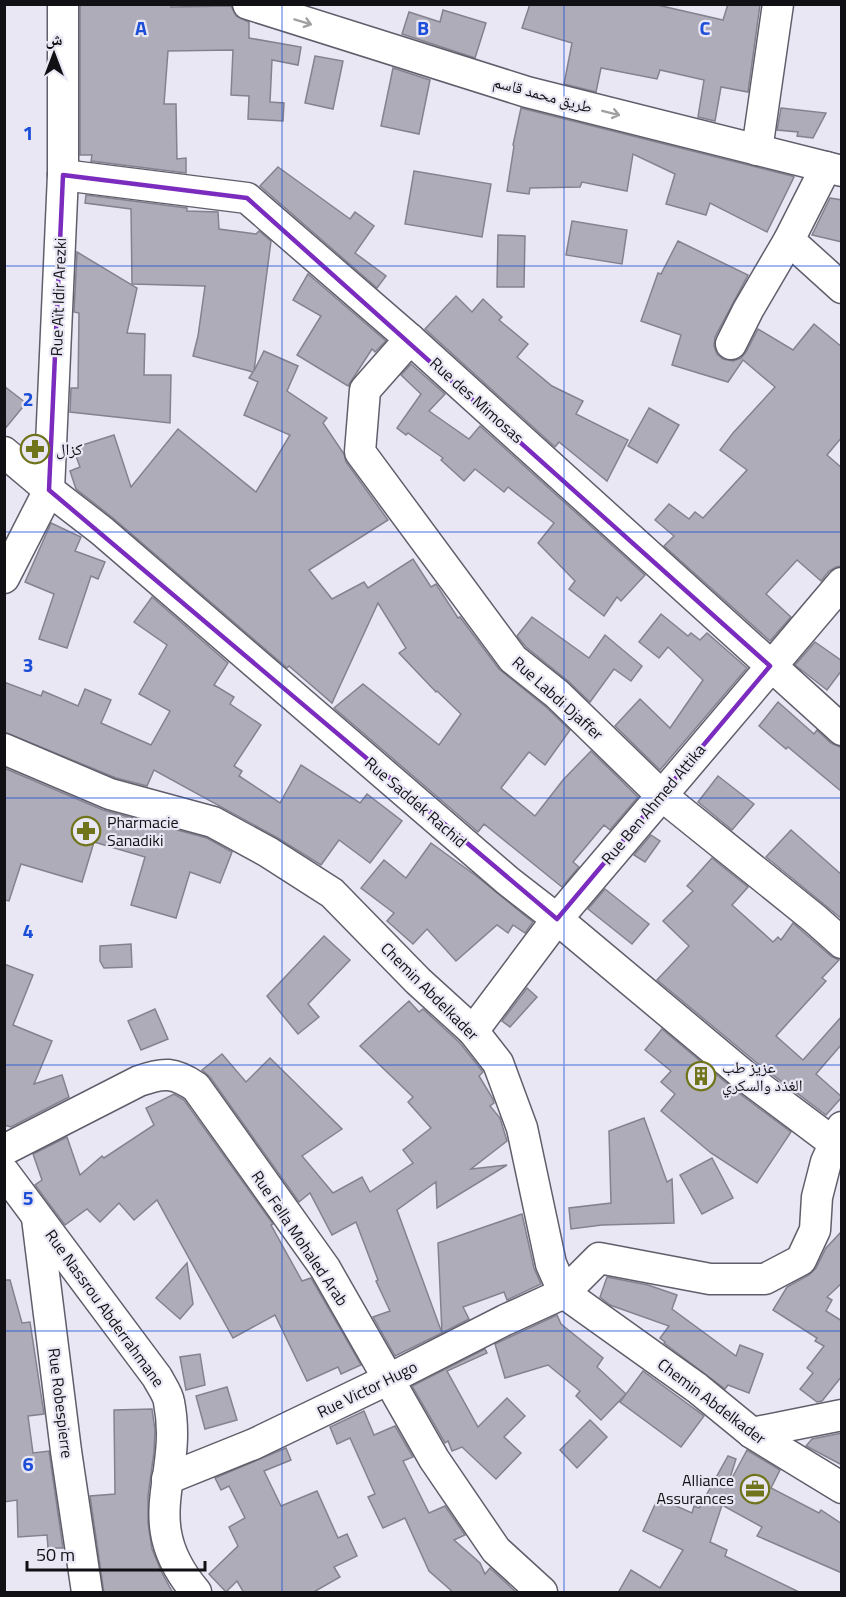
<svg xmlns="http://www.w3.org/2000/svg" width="846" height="1597" font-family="'Titillium Web','Noto Naskh Arabic',sans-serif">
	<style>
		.building { fill: #adacb8; stroke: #83828e; stroke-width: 1.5 }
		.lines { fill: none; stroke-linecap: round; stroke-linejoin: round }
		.minor-casing { stroke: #605e6a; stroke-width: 33 }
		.minor { stroke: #fff; stroke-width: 30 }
		.oneway { stroke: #a09fa1 }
		.marked { fill: none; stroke: #7b2cbf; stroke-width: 4.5; stroke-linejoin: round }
		.grid { fill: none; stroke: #1d4ed8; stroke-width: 1.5; stroke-opacity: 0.55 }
		.labels { text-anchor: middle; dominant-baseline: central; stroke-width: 4.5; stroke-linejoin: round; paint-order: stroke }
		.street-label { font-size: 16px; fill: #111014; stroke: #e9e7f4 }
		.poi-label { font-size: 16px; fill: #111014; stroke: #e9e7f4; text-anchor: start }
		.grid-label { font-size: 20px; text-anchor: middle; font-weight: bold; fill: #1d4ed8; stroke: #e9e7f4; stroke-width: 4.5; stroke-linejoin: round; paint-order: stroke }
	</style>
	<rect width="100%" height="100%" fill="#e9e7f4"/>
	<g class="building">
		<polygon points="80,4 171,4 171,7 231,6 236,16 249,22 249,38 301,47 298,65 272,60 270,102 284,103 283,121 248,119 249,96 231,95 233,50 168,51 164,104 176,104 177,159 186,158 186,173 91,161 92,155 80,155"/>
		<polygon points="530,4 653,4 723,20 728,4 760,5 748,92 721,87 715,121 698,117 704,80 660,70 657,79 601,68 596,92 564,84 572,43 522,28"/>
		<polygon points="443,10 486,23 475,58 402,34 409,12 440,22"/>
		<polygon points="315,56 343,61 333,109 305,103"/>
		<polygon points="393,68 430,80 419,134 381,126"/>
		<polygon points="521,108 792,176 794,177 767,232 710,203 706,215 666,204 675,174 633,154 627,191 582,182 580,187 530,188 529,194 507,191 514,146 513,145"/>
		<polygon points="781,108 826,113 813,138 797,136 798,132 777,130"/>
		<polygon points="278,167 350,219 355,212 374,226 355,253 386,276 377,288 260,186"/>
		<polygon points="414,171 491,184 482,237 405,224"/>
		<polygon points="86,195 187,208 187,211 218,212 219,229 256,234 259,231 271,241 254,371 264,351 298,366 287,391 327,418 323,423 344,454 346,462 388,520 309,570 332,599 364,582 368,588 413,559 431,587 436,584 458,618 460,617 499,669 546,707 570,730 545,765 529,752 501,788 535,816 563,780 591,751 638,797 610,830 604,825 573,862 579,867 562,887 484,824 478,832 334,708 363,684 439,745 461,714 437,691 436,692 399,653 406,648 378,603 332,703 289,666 287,668 113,518 76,489 70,471 80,467 73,448 114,435 131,487 178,429 256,492 290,435 244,415 258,382 249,378 253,372 193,356 198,336 205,286 132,284 131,209 85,203"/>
		<polygon points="830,198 842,200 842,242 812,235"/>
		<polygon points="572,221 627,230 622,264 566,255"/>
		<polygon points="498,235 525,236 524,287 497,287"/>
		<polygon points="678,241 748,275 715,337 714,346 717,354 723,359 733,361 741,358 746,352 758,329 793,350 814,324 842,347 842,437 827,455 842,468 842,566 836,567 829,571 821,581 797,560 766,594 791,617 770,641 664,546 674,536 655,520 669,504 689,519 695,512 703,518 747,470 720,450 733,433 775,387 743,360 728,382 672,365 681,335 641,321 658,273 661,274"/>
		<polygon points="77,252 137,288 127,333 145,334 144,375 171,375 170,423 70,412 71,388 78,388 79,313 74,312"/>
		<polygon points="308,274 386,341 375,352 372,349 348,386 297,355 321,316 293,300"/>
		<polygon points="456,296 472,312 483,299 502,317 499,320 528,344 517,357 552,386 583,401 576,414 628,440 607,481 559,442 555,447 425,329"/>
		<polygon points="411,364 445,394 429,411 469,439 480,426 645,575 621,601 617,597 604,616 569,589 575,581 538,543 554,523 508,487 504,492 475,469 464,481 441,460 443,458 408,433 406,435 397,428 421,394 401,375"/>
		<polygon points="4,386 26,403 4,430"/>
		<polygon points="649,408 679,425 657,463 628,446"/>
		<polygon points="51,523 81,537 75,551 105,562 98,579 91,576 67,648 39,639 54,594 25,582"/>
		<polygon points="152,597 228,663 214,685 234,697 230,704 261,725 234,766 242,771 239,776 280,803 301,765 360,803 367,794 402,821 370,863 339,840 321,865 276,837 154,770 147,786 116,778 4,732 4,682 41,696 43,691 78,706 85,689 111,700 101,723 151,745 170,711 139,694 167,645 134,622"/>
		<polygon points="661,614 688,636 691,633 700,640 707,633 747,668 660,770 615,726 640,699 670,728 703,680 668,647 659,658 639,642"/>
		<polygon points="532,617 589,658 605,635 642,666 631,681 614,669 590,702 568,681 526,647 517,636"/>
		<polygon points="815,642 842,661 842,670 827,690 795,665"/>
		<polygon points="778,702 814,734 817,730 831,743 842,748 842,792 788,747 786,749 759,726"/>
		<polygon points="4,768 103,810 207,838 232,852 220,883 190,872 176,918 131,905 145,857 94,842 82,882 21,864 9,901 4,900"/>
		<polygon points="718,776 754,804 732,830 698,802"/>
		<polygon points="791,830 842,875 842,919 766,857"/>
		<polygon points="651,835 660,841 645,862 634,855"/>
		<polygon points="431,843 475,875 533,922 525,933 513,925 508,933 497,925 456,961 427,929 413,944 387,921 394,913 361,888 384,860 406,878"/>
		<polygon points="712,858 748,887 732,905 773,942 778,937 781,940 793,923 831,956 839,960 822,978 826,981 776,1036 803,1060 842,1016 842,1044 816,1074 842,1097 826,1115 757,1063 657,980 689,946 663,921 693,891 687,886"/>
		<polygon points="605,889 649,924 632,944 588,909"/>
		<polygon points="324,936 350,960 308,1004 319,1017 298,1034 267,996"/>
		<polygon points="131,944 132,967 104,968 100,961 100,946"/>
		<polygon points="4,964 33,975 13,1025 52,1041 34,1084 62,1075 69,1097 11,1127 4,1125"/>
		<polygon points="527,988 537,997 510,1027 502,1021"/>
		<polygon points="409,1001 419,1012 423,1009 460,1043 483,1072 479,1076 493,1099 494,1103 490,1106 500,1118 507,1141 471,1169 507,1165 437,1208 436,1182 397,1210 442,1333 395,1356 373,1317 390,1311 376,1281 378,1280 356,1222 332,1235 310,1193 299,1202 210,1077 202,1070 222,1054 246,1082 270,1058 342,1129 302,1156 333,1193 362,1177 370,1192 413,1163 403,1150 431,1128 408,1102 413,1097 360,1046"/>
		<polygon points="155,1009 168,1039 141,1050 128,1021"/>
		<polygon points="662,1029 736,1091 791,1132 757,1183 711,1153 661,1111 675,1094 661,1082 671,1071 645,1050"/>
		<polygon points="174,1094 184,1100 273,1224 271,1225 302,1281 311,1278 361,1365 341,1374 338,1367 307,1381 275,1315 233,1338 157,1200 134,1220 119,1203 100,1222 87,1209 65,1225 35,1185 42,1180 33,1154 67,1137 80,1175 102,1156 104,1158 154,1125 146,1108"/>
		<polygon points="644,1118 667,1182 672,1179 674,1223 602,1225 571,1229 569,1208 611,1203 609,1131"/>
		<polygon points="712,1158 733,1198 702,1214 680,1175"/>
		<polygon points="522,1214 534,1268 541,1284 507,1300 504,1292 463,1307 469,1319 442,1333 438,1243"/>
		<polygon points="842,1231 842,1283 827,1297 832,1300 826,1311 842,1321 842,1376 822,1401 817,1402 800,1389 813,1373 807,1368 824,1346 815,1341 817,1338 773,1310 787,1287 809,1275 816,1268 826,1248"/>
		<polygon points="187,1263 193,1304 180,1319 156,1298"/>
		<polygon points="607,1277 648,1285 677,1295 672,1309 736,1356 740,1345 763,1354 749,1393 728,1385 725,1389 664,1343 665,1342 660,1338 669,1326 610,1305 600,1297"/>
		<polygon points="4,1280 10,1280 22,1323 30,1322 44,1414 28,1416 33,1453 49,1451 63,1548 48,1548 47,1535 18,1537 17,1500 4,1502"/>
		<polygon points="557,1315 561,1324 603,1358 597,1367 626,1394 601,1420 576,1396 580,1391 548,1365 505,1378 495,1344"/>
		<polygon points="485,1349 487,1353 447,1371 478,1427 507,1398 525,1416 504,1437 521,1453 496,1479 462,1447 452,1451 448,1441 445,1443 412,1386"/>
		<polygon points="200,1354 205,1385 186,1390 180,1357"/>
		<polygon points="643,1371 704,1416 681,1447 620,1402"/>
		<polygon points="227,1387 237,1420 205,1429 196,1396"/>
		<polygon points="152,1409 155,1430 154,1452 148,1496 148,1523 152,1549 162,1573 173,1593 104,1593 90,1496 115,1494 114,1410"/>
		<polygon points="364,1411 374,1435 395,1426 413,1457 403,1461 429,1513 445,1506 465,1535 454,1540 480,1563 485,1574 490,1568 517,1593 454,1593 429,1571 405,1518 383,1528 368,1497 375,1494 350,1438 337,1444 330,1427"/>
		<polygon points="590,1420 607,1437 577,1468 560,1450"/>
		<polygon points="842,1433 842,1465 806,1446 812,1439"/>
		<polygon points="286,1448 291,1460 264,1471 281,1506 317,1491 338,1538 347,1534 357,1556 334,1567 340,1577 312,1593 244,1593 237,1581 226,1592 209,1574 238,1546 229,1527 245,1518 229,1486 221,1490 215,1478"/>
		<polygon points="747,1450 780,1470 771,1488 819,1513 821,1510 842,1524 842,1573 757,1536 762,1527 722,1505 710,1542 727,1550 725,1556 801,1593 618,1593 631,1570 660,1588 683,1550 643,1531 658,1498 692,1513 694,1506 699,1508 728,1456 736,1459 730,1478 732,1478"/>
	</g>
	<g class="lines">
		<g class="minor-casing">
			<g id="minor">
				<polyline points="248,4 527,92 842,171"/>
				<polyline points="757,150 778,4"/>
				<polyline points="63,175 247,198 410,339 842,730"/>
				<polyline points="789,240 842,288"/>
				<polyline points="410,339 365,390 360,452 513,659 557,694 661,795 815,919 842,943"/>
				<polyline points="731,344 748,310 789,240 826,167"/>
				<polyline points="4,452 49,490 102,531 508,881 557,919 746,1077 834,1143"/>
				<polyline points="4,578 49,490 63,175 63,4"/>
				<polyline points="4,749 110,794 213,822 268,852 332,893 418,981 473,1031 498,1063 522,1128 551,1264 564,1293 697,1388 752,1433 842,1488"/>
				<polyline points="473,1031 557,919 842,583"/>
				<path d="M4,1150L139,1081C164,1072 174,1072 196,1087L325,1268L434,1459L496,1550L542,1592"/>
				<path d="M4,1172L157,1377C161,1385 168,1394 169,1402C184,1478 135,1520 196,1592"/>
				<polyline points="37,1218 66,1451 87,1592"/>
				<polyline points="752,1433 842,1415"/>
				<polyline points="167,1479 254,1444 389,1379 505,1320 564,1293 599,1258 710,1279 765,1279 801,1260 815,1230 817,1197 826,1162 842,1127"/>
			</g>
		</g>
		<use href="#minor" class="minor"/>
	</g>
	<defs><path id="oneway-shaft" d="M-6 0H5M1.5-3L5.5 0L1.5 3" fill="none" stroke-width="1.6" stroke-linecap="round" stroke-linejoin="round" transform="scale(1.5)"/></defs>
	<g class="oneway">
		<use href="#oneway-shaft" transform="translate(303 22) rotate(17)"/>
		<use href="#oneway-shaft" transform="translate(611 113) rotate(14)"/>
	</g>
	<path class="marked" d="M63,175L247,198L770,666L557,919L49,490Z"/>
	<path class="grid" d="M282,4V1592M564,4V1592M4,266H842M4,532H842M4,798H842M4,1065H842M4,1331H842"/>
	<defs>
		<g id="pharmacy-ring" transform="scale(1.5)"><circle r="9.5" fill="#e9e7f4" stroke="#70751c" stroke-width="1.5"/><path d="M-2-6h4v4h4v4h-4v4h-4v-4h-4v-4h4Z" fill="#70751c"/></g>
		<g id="building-ring" transform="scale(1.5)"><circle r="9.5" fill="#e9e7f4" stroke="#70751c" stroke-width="1.5"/><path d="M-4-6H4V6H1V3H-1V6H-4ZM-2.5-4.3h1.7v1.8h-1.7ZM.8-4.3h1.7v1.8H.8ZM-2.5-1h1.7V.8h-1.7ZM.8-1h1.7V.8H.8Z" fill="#70751c"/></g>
		<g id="office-ring" transform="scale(1.5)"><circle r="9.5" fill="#e9e7f4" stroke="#70751c" stroke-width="1.5"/><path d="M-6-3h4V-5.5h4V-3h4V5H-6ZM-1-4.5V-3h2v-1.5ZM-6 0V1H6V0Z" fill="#70751c"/></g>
	</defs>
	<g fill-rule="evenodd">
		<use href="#pharmacy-ring" x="35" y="449"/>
		<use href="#pharmacy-ring" x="86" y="831"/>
		<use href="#building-ring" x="701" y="1076"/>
		<use href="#office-ring" x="755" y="1489"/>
	</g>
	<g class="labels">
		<g class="street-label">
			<text transform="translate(543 94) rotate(15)">طريق محمد قاسم</text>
			<text transform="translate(58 297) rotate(-88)">Rue Aït Idir Arezki</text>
			<text transform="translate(477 400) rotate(42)">Rue des Mimosas</text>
			<text transform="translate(558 698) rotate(42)">Rue Labdi Djaffer</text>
			<text transform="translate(416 802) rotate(41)">Rue Saddek Rachid</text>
			<text transform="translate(653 804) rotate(-50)">Rue Ben Ahmed Attika</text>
			<text transform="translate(430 991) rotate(45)">Chemin Abdelkader</text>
			<text transform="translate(300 1238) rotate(56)">Rue Fella Mohaled Arab</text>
			<text transform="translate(105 1308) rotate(54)">Rue Nassrou Abderrahmane</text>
			<text transform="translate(367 1389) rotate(-26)">Rue Victor Hugo</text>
			<text transform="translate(712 1401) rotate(37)">Chemin Abdelkader</text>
			<text transform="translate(61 1403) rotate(83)">Rue Robespierre</text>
		</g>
		<g class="poi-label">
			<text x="56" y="449">كزال</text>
			<text x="107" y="822">Pharmacie<tspan x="107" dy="18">Sanadiki</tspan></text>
			<text x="722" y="1067">عزيز طب<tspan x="722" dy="18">الغذد والسكري</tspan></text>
			<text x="734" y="1480" text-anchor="end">Alliance<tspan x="734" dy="18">Assurances</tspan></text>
		</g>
	</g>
	<g class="grid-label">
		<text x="141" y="35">A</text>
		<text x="423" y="35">B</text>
		<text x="705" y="35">C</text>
		<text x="28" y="140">1</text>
		<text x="28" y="406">2</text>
		<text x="28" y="672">3</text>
		<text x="28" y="938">4</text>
		<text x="28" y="1205">5</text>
		<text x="28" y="1471">6</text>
	</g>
	<rect width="846" height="1597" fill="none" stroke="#111014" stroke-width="12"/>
	<g transform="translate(54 54)" stroke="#e9e7f4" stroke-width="4.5" paint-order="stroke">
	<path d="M0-4.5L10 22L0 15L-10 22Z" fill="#111014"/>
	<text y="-9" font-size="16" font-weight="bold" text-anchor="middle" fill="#111014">ش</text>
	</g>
	<path d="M27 1561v9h178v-9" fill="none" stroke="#111014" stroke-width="3"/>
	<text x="36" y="1561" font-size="18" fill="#111014" stroke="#e9e7f4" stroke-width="4.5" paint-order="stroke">50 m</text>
</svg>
